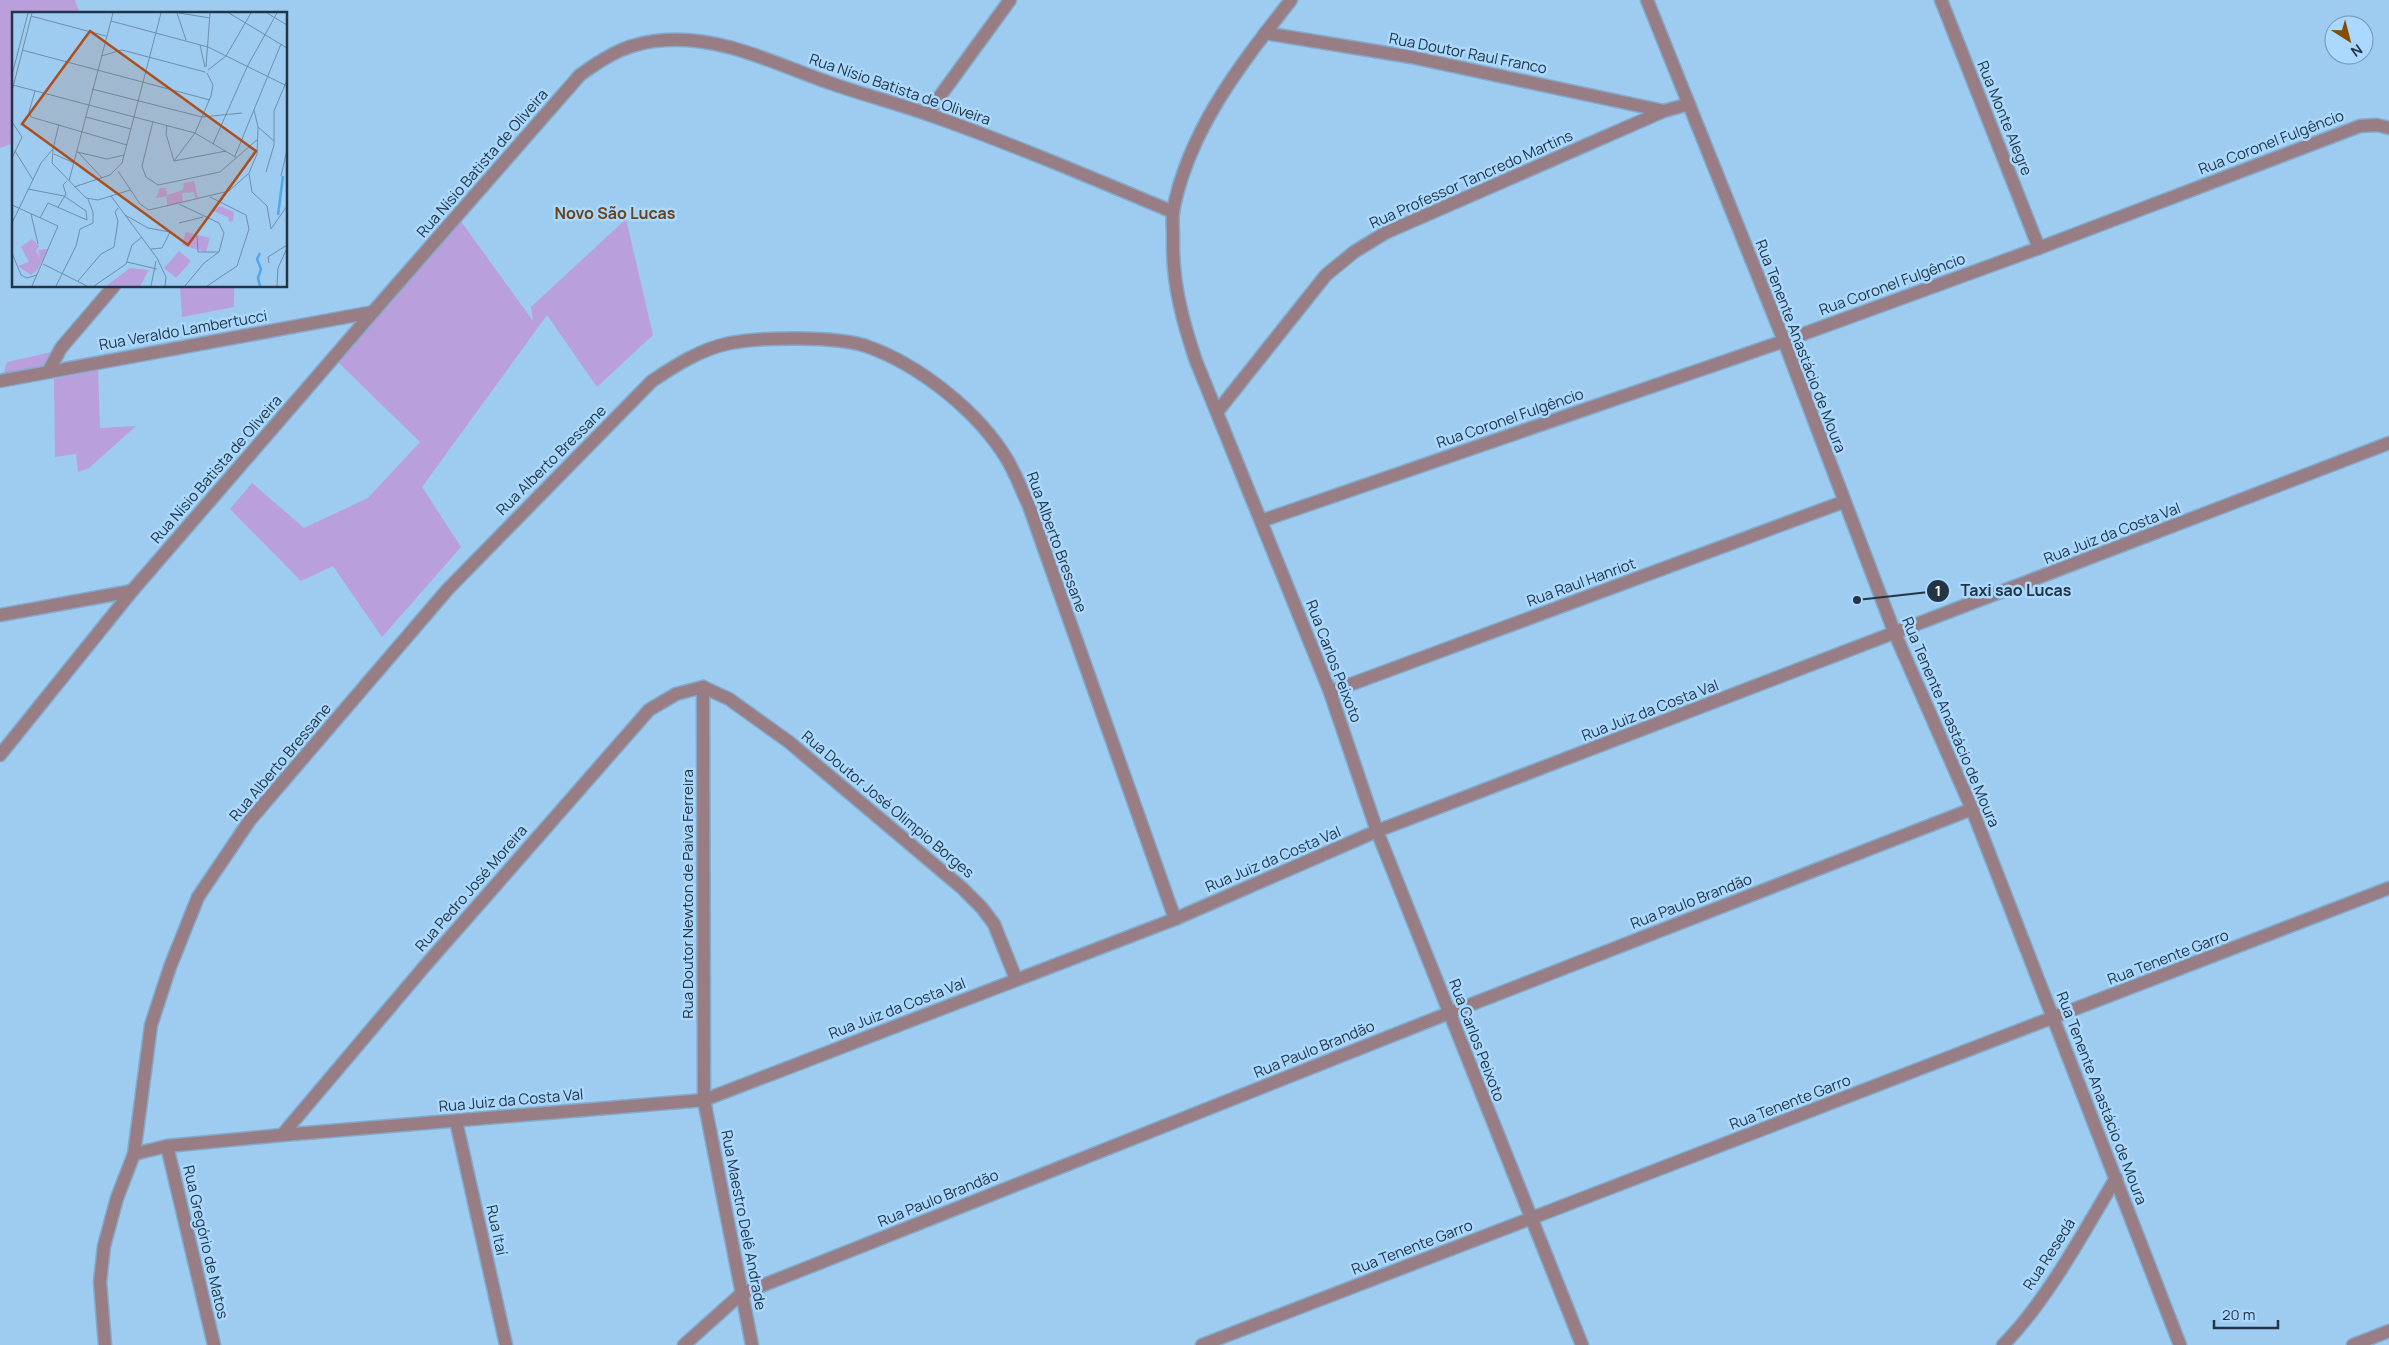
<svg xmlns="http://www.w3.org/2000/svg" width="2389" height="1345" font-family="Manrope,sans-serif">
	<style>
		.green { fill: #b99fdc }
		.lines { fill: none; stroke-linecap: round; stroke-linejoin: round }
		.minor-casing { stroke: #83aaca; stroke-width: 15 }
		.minor { stroke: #987e84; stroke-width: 12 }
		.labels { text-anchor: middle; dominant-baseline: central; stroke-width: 5; stroke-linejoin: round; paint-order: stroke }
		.street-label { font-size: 15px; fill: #233544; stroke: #aad8fe }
		.neighbourhood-label { font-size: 16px; font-weight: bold; fill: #6d4419; stroke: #aad8fe }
		.inset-river { fill: none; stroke: #51a8eb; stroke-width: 2.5 }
		.inset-road { fill: none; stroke: #6d8fab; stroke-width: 1 }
		.view { fill: #ad4e1d; fill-opacity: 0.15; stroke: #ad4e1d; stroke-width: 2.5 }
		.inset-edge { fill: none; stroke: #233544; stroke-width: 2.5 }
		.leader { fill: none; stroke: #233544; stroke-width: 2 }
		.callout-dot { fill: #233544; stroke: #aad8fe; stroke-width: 2 }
		.mark-label { font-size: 15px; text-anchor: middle; font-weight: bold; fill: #fff }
		.callout-label { font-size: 16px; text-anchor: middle; font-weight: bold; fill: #233544; stroke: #aad8fe; stroke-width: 5; stroke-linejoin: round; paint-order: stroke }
	</style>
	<rect width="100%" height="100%" fill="#9ecbf0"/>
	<g class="green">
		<polygon points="0,0 75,0 80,14 14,14 14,143 0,148"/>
		<polygon points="626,219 653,335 597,387 547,315 422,487 461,547 382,637 333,566 301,581 230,509 252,483 304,528 368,498 420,442 338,362 460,220 533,321 531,307"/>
		<polygon points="180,286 234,286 234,307 182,317"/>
		<polygon points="52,352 47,366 3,375 7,362"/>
		<polygon points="98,370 100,428 136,426 89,468 78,472 76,454 55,457 54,379"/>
	</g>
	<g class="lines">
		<g class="minor-casing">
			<g id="minor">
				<path d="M1291,0C1241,64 1189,129 1173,211C1172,219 1173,229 1173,238C1172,281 1182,320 1196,361L1330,692L1377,831L1582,1345"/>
				<polyline points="1647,0 1784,341 1895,634 1972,809 2180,1345"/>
				<polyline points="1941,0 2039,248"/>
				<polyline points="1265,33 1411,57 1664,111"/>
				<polyline points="927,114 1010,0"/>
				<polyline points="49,370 61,348 114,286"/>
				<polyline points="0,381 373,312"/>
				<polyline points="1217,412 1326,275 1354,252 1385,233 1664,111 1689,104"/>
				<polyline points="1261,521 1784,341 2039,248 2360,126 2377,125 2389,128"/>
				<polyline points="0,615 132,591"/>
				<polyline points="703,687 704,1100 752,1345"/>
				<polyline points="703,687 729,699 789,742 962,888 982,908 994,924 1016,979"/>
				<polyline points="1330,692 1843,502"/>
				<path d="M0,755L132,591L373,312L580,75C609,54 630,42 666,40C725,36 779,66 833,84C864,95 896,103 927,114C1010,143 1092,178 1173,212"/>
				<polyline points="456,1121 506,1345"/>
				<polyline points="282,1135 424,967 649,710 676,694 703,687"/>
				<polyline points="167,1146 214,1345"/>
				<polyline points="134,1154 167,1146 282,1135 704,1100 1175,919 1377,831 2389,443"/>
				<path d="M105,1345L100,1282L104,1246L117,1198L134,1154L151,1025L170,967L198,897L250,820L448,589L652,381C676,365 701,349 730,343C762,337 835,336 866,346C920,365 979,412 1008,461C1016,475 1022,491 1029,506L1175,919"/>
				<polyline points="684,1345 741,1294 1449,1013 1972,809"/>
				<polyline points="1202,1345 2389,888"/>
				<path d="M2003,1345C2047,1301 2084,1231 2116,1178"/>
				<polyline points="2353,1345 2389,1331"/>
			</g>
		</g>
		<use href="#minor" class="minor"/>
	</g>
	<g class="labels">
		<g class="street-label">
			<text transform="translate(1468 53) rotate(11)">Rua Doutor Raul Franco</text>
			<text transform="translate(900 89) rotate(19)">Rua Nísio Batista de Oliveira</text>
			<text transform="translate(2005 118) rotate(68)">Rua Monte Alegre</text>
			<text transform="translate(2271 142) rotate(-21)">Rua Coronel Fulgêncio</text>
			<text transform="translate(482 163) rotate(-49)">Rua Nísio Batista de Oliveira</text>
			<text transform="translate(1471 179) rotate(-24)">Rua Professor Tancredo Martins</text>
			<text transform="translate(1892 284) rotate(-20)">Rua Coronel Fulgêncio</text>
			<text transform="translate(183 330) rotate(-10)">Rua Veraldo Lambertucci</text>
			<text transform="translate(1801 346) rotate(69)">Rua Tenente Anastácio de Moura</text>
			<text transform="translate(1510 418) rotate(-19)">Rua Coronel Fulgêncio</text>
			<text transform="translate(551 460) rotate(-45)">Rua Alberto Bressane</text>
			<text transform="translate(216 469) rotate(-49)">Rua Nísio Batista de Oliveira</text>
			<text transform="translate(2112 533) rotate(-21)">Rua Juiz da Costa Val</text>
			<text transform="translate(1057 542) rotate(70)">Rua Alberto Bressane</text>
			<text transform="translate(1581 582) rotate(-20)">Rua Raul Hanriot</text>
			<text transform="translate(1334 661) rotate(69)">Rua Carlos Peixoto</text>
			<text transform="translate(1650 710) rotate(-21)">Rua Juiz da Costa Val</text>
			<text transform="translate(1951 722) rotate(67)">Rua Tenente Anastácio de Moura</text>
			<text transform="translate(280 762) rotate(-50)">Rua Alberto Bressane</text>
			<text transform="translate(888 804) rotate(40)">Rua Doutor José Olimpio Borges</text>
			<text transform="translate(1273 859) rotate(-23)">Rua Juiz da Costa Val</text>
			<text transform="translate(471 888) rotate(-49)">Rua Pedro José Moreira</text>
			<text transform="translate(687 894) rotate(-90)">Rua Doutor Newton de Paiva Ferreira</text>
			<text transform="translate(1691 901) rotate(-21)">Rua Paulo Brandão</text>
			<text transform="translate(2168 957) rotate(-21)">Rua Tenente Garro</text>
			<text transform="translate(897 1008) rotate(-21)">Rua Juiz da Costa Val</text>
			<text transform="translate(1477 1040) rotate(69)">Rua Carlos Peixoto</text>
			<text transform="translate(1314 1049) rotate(-22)">Rua Paulo Brandão</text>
			<text transform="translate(2102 1098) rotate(69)">Rua Tenente Anastácio de Moura</text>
			<text transform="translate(511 1100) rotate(-5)">Rua Juiz da Costa Val</text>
			<text transform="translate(1790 1102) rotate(-21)">Rua Tenente Garro</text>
			<text transform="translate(938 1198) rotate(-22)">Rua Paulo Brandão</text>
			<text transform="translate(744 1220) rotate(79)">Rua Maestro Delê Andrade</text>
			<text transform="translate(497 1230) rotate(78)">Rua Itaí</text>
			<text transform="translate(206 1242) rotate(77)">Rua Gregório de Matos</text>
			<text transform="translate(1412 1247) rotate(-21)">Rua Tenente Garro</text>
			<text transform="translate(2049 1254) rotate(-57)">Rua Resedá</text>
		</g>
		<g class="neighbourhood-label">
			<text x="615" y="213">Novo São Lucas</text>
		</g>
	</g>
	<g transform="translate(12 12)">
		<rect width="275" height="275" fill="#9ecbf0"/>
		<path d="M182,169L186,186H183L182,180L170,181L171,190L155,194V184L144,186L148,176H154L155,183L171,178L172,171ZM208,194L222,200L221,209L217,210L216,205L201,199ZM174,220L198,226L194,240L170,233ZM20,227L27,234L24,239L28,246L26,238L36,237L26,257L19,263L6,254L17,250L9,235ZM167,239L179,249L164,266L152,256ZM118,256L137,258L128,274H94Z" fill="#b99fdc"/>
		<path class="inset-river" d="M266,203L271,164M248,241L245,247L249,257L246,266L248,274"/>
		<path class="inset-road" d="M165,1L174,28M167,1L198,6M217,1L275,36M255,1L275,13M19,4L94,24M99,9L196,35L275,74M188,33L193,55M10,38L198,88M89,44L110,38L193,60M194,55L198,1M196,58L214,44L239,1M0,63L16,1M1,73L183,121L225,146M80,77L190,105L230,101M0,79L20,1M23,79L17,100L19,105L115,133M74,105L119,117M141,109L130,154L134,165L146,173L208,160L246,127M0,110L10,125L0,146M155,113L154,122L162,149M246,115L262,129M201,132L235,55L265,1M41,138L40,151L74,186L86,188L118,178M3,139L21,168M65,140L95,147L112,143M67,141L90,166M42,142L62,151M223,144L269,32M162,149L183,121L199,84L201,73L195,61M162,149L214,139M106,159L128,192L137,198L217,179L237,161L245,142L246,115L242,98M254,160L262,133V99L275,68M237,162L240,180L255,194L259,217M269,164L275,138M57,169L101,1M62,175L98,163L110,151L149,1M16,177L52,184L74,199L75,208M99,184L145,246L154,265L153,274M167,192L207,211L212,221L207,240L192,251L173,274M0,193L46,214L20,274M46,195L54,182L51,173L55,169M19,202L26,232M113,203L136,216L158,220L150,236L139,237M28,206L36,191L75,208M0,211L29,151L41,137L47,112M167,211L191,205M259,217L275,194M185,224L186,240H207M0,241L9,263L15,266L25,263M115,250L145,257M257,251L256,245L275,233M31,252L75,274M66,269L89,242L102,235L106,209L103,200L106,196M44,274L64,234L68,217L81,211V200L76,187M82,274L114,252L120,233L130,225M139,274L144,249M195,274L225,254L237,217L234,203L198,185M265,274L266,256L275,236"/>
		<path class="view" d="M78,19L244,139L176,233L10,112Z"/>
		<rect width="275" height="275" class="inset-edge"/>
	</g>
	<path class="leader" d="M1857 600L1938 591"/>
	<g class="callout-dot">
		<circle cx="1857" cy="600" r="5"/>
		<circle cx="1938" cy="591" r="12"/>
	</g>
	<g class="mark-label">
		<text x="1938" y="596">1</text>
	</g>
	<g class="callout-label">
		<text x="2016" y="596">Taxi sao Lucas</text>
	</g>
	<g transform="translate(2349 40) rotate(144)"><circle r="24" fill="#aad8fe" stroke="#7497b4"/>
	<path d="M0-4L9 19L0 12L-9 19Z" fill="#854d00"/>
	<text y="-8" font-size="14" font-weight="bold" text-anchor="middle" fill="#233544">N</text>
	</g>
	<path d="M2214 1320v8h64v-8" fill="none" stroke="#233544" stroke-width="2.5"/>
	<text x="2222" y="1320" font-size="15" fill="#233544" stroke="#aad8fe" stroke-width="4" paint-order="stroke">20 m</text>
</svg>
